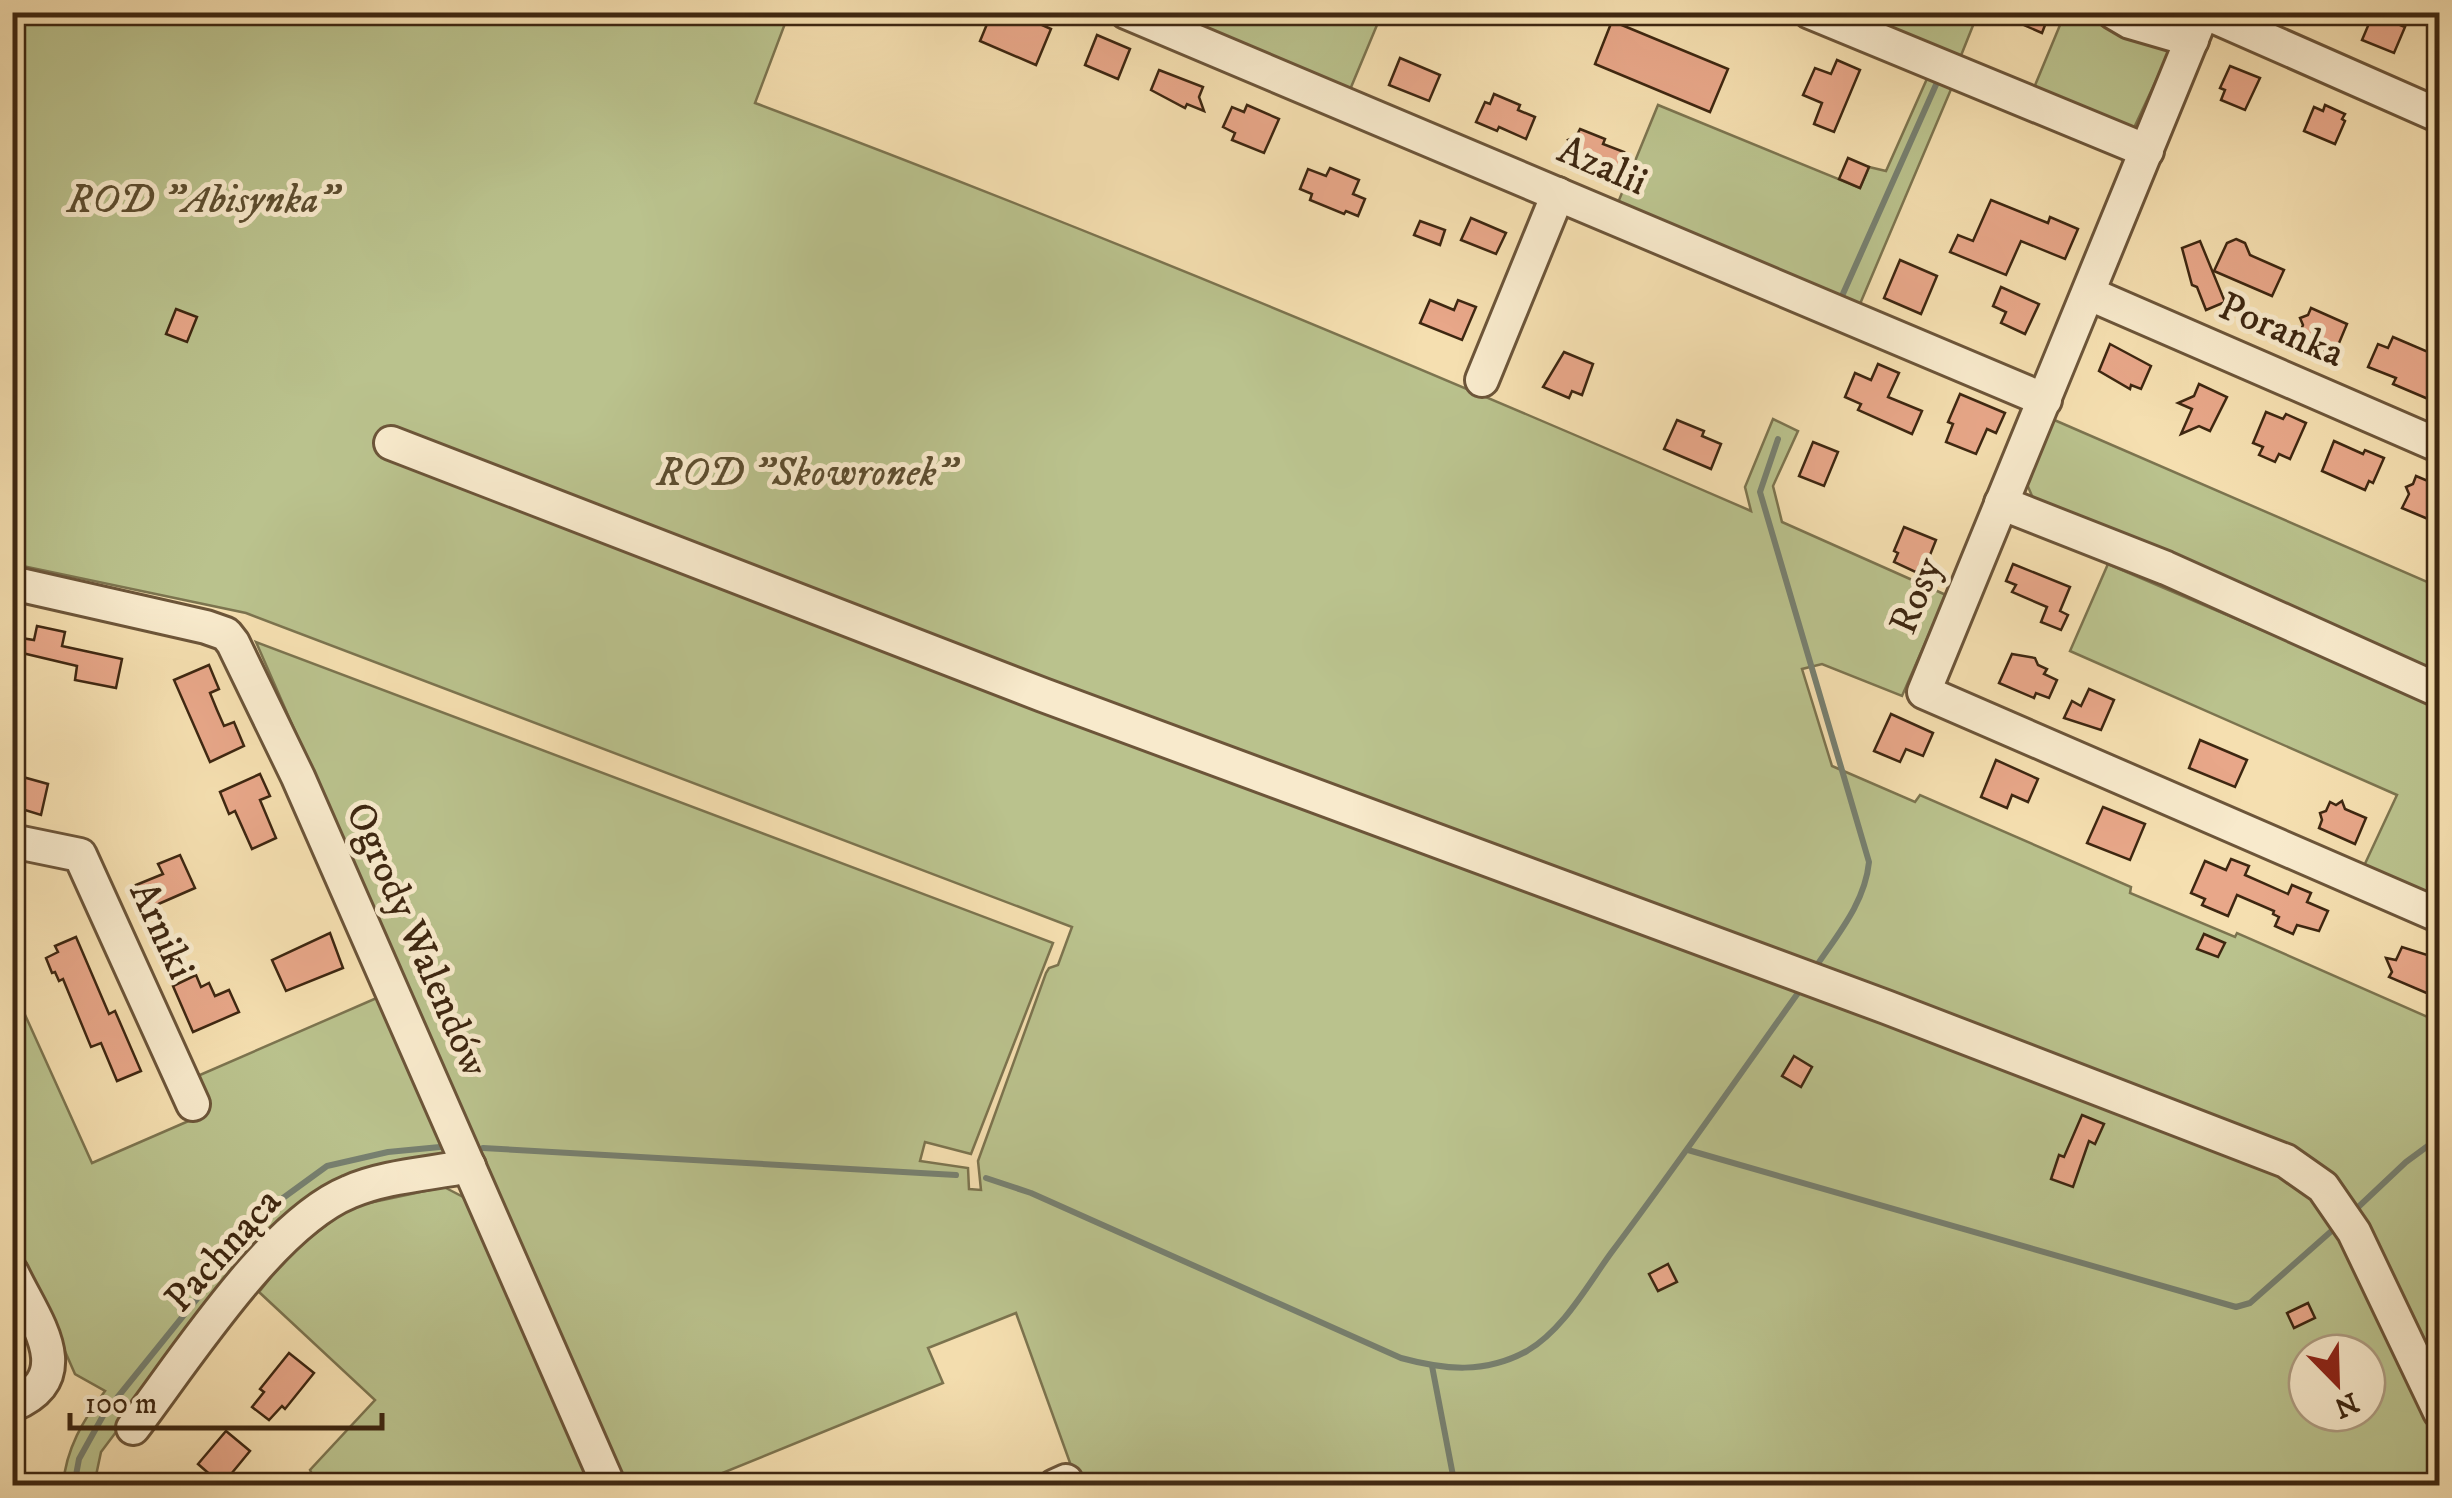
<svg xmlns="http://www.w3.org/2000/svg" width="2452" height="1498" font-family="'IM FELL DW Pica',serif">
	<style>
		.green { fill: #bac28d; stroke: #7c744f; stroke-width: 2.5; fill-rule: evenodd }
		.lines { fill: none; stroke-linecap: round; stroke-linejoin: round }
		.stream { stroke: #778070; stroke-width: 6 }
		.building { fill: #e8a789; stroke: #3e2711; stroke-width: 2.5 }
		.minor-casing { stroke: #6c5539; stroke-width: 38 }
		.minor { stroke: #f8eacc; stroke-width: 32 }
		.labels { text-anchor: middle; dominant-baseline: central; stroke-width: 10; stroke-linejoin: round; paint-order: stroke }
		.street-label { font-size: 40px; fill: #3e2711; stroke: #f8eacc }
		.park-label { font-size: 40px; font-style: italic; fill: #5d4e30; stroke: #f8eacc }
	</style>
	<rect width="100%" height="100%" fill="#f5dfb0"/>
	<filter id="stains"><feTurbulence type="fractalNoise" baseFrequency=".002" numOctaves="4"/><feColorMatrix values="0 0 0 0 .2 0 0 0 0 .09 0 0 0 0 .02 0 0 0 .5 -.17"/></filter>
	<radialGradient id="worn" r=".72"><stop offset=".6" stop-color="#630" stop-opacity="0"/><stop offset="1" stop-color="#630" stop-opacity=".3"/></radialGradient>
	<g class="green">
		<path d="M515,12L545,24L554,12L789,13L755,103C1091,229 1422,368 1751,511L1745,487L1773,419L1798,431L1773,486L1782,522L1946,595L1902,696L1822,664L1802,669L1832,766L1915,802L1920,795L2131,887L2130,893L2235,937L2237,933L2439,1022V1485H1078L1016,1313L928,1348L943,1383L693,1485H625L256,642L1053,943L971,1154L925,1142L920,1161L968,1168L969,1189L981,1190L978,1161L1046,973L1049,968L1058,965L1072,927L246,613L13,564V13ZM2307,1353H2367V1413H2307Z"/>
		<polygon points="1185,13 1382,13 1349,92 1180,23"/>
		<polygon points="1835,13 1978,13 1958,63"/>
		<polygon points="2065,13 2088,13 2173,44 2133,130 2031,95"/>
		<polygon points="1930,72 1952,87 1857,311 1617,205 1658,105 1860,188 1869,167 1886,171"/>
		<polygon points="2052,419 2439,587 2439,678 2035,503 2026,482"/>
		<polygon points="2108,564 2439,706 2439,899 2363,868 2397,795 2070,651"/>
		<path d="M12,986L92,1163L207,1113L193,1078L379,997L450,1159L334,1185L206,1312L101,1452L94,1485H63C66,1449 83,1420 105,1391L75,1374L13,1233Z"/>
		<polygon points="444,1187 465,1198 594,1485 318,1485 310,1470 375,1400 259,1292 290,1253 350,1207"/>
	</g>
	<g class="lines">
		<g class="stream">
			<polyline points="1842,296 1939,78"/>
			<path d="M1778,439L1760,492L1869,862C1865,903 1837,935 1815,968"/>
			<polyline points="483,1148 956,1175"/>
			<polyline points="1688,1150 2236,1307 2250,1303 2336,1227"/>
			<path d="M986,1178L1031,1193L1401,1358C1445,1370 1485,1374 1527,1351C1563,1330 1587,1286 1611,1253C1675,1168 1736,1080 1798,993"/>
			<polyline points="2354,1211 2406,1162 2440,1137"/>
			<polyline points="1432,1366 1455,1486"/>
			<polyline points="74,1486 79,1459 104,1414 272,1206 327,1166 388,1152 440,1147"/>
		</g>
	</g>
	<g class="building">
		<polygon points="992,12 1013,12 1051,29 1036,65 980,41"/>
		<polygon points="1994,12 2050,12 2042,33"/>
		<polygon points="2373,14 2405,27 2394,53 2362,40"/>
		<polygon points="1612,21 1728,69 1710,112 1595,64"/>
		<polygon points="1097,35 1130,49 1118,79 1085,65"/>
		<polygon points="1400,58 1440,75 1429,101 1389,85"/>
		<polygon points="1837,60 1860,70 1834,132 1814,124 1822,103 1803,95 1815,68 1831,74"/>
		<polygon points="2230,66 2260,78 2245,110 2221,100 2225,90 2220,88"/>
		<polygon points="1159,70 1203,87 1199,97 1204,111 1187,104 1185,108 1151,90"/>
		<polygon points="1494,94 1520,105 1518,110 1535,117 1526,139 1499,127 1497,131 1476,122 1485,102 1490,104"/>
		<polygon points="1247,105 1279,119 1264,153 1232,140 1235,133 1223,127 1232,107 1244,112"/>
		<polygon points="2325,105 2345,114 2342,119 2345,121 2335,144 2304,131 2314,107 2323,111"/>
		<polygon points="1580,129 1605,139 1603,144 1624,152 1616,173 1594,164 1592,169 1568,159 1572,148 1568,140 1576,137"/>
		<polygon points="1848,158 1869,167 1860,188 1839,179"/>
		<polygon points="1330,168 1359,180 1353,194 1365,199 1358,216 1346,211 1344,214 1310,200 1312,194 1300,189 1308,169 1326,176"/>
		<polygon points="1991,200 2048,223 2050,217 2078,229 2065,259 2021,241 2006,275 1950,252 1958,235 1973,241"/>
		<polygon points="1471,218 1506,233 1496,254 1461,240"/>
		<polygon points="1420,221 1445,230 1440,245 1414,235"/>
		<polygon points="2236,239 2245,243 2250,255 2284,270 2272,296 2214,271 2227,243"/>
		<polygon points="2200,241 2225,302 2206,310 2197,287 2192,285 2182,248"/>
		<polygon points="1900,260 1937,276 1921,314 1884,298"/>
		<polygon points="2001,287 2039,304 2025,334 2001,323 2006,312 1993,306"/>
		<polygon points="1430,300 1454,310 1458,300 1476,307 1462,340 1420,323"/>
		<polygon points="2311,308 2347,324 2334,355 2297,339 2303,325 2300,318 2308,315"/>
		<polygon points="176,309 197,317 187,342 166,334"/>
		<polygon points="2393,337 2440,357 2440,404 2393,384 2396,378 2368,367 2378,344 2388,348"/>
		<polygon points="2110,344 2151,366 2141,389 2131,385 2130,389 2099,371"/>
		<polygon points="1564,352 1593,364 1582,395 1572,391 1569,398 1543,387"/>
		<polygon points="1878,364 1899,373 1888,397 1922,411 1912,434 1858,410 1861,404 1845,397 1855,373 1871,380"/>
		<polygon points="2199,384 2227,397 2210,431 2199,426 2181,434 2192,409 2178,403 2194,396"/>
		<polygon points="1960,394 2005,413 1996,433 1987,429 1976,454 1946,442 1953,424 1948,422"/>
		<polygon points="2266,412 2283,419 2286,414 2306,423 2290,459 2279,454 2275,462 2259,455 2263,447 2253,443"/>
		<polygon points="1677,420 1704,431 1702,436 1721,444 1711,469 1664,449"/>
		<polygon points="2334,441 2363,454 2365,450 2384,458 2373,483 2369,481 2365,490 2322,471"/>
		<polygon points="1813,442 1838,452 1824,486 1799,476"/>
		<polygon points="2416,476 2440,486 2440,524 2402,508 2409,494 2406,487 2413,484"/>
		<polygon points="1904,527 1936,540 1922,575 1894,562 1898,553 1894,551"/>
		<polygon points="2013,564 2070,587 2060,611 2068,615 2061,630 2041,622 2047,607 2012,592 2016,585 2006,581"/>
		<polygon points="37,626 65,632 62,646 122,659 116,688 75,680 77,666 18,652 21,638 34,640"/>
		<polygon points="2012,654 2035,658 2038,665 2047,669 2044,674 2057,680 2049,698 2036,693 2034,698 1999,683"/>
		<polygon points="209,665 219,689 210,693 217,710 224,726 234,722 244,746 210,762 174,680"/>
		<polygon points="2089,689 2114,700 2101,730 2064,718 2072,701 2081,706"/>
		<polygon points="1891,714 1933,733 1923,756 1906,749 1900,762 1874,751"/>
		<polygon points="2200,740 2247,760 2235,787 2189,768"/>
		<polygon points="1996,760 2038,779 2028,802 2012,795 2007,808 1981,797"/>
		<polygon points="12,774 48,784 41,815 12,806"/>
		<polygon points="260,774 270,796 260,800 276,838 252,849 235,811 229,814 220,792"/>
		<polygon points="2342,801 2345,809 2366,818 2355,844 2319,828 2322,820 2320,813 2326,811 2330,802 2336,805"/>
		<polygon points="2103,807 2145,824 2130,860 2087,843"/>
		<polygon points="180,855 195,888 147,909 136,885 163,874 158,864"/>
		<polygon points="2231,859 2249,866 2245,875 2288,894 2292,885 2311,893 2307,902 2328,911 2319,931 2297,925 2293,934 2275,926 2279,917 2273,914 2274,911 2237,895 2228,916 2202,905 2205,899 2191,893 2205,861 2226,870"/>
		<polygon points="330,933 343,968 286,991 272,960"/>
		<polygon points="2204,934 2225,943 2218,957 2197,949"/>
		<polygon points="2435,935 2440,936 2440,988 2433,985 2429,994 2389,977 2392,972 2386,958 2396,960 2402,947 2427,955"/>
		<polygon points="76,937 109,1014 115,1011 141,1071 117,1081 101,1043 91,1047 63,979 59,981 55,972 52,973 46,958 58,952 55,946"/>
		<polygon points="196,975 201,987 209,983 215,996 229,990 239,1012 193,1032 173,986"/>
		<polygon points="1794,1056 1812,1067 1801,1087 1782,1076"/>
		<polygon points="2082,1115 2104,1124 2095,1144 2089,1141 2073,1187 2051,1179 2059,1155 2064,1157"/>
		<polygon points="1668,1264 1677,1282 1658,1291 1649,1274"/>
		<polygon points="2308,1303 2315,1318 2294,1328 2287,1313"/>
		<polygon points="289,1353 314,1373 285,1409 282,1406 269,1420 252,1407 264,1392 260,1389"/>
		<polygon points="226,1431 250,1451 222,1485 198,1464"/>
	</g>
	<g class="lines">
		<g class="minor-casing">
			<g id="minor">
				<polyline points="1126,12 2045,400"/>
				<polyline points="1810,12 2147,151"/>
				<polyline points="2113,12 2130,22 2192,40"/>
				<polyline points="2203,12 1924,692 2440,916"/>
				<polyline points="2204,12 2440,116"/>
				<polyline points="2090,294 2440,446"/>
				<polyline points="1482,380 1558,194"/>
				<polyline points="391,443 1043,695 1886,1007 2286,1161 2323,1187 2354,1232 2440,1412"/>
				<polyline points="2001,503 2166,568 2440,691"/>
				<polyline points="12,583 206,627 226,634 233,643 298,777 609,1486"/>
				<polyline points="12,841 80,855 193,1104"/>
				<path d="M12,1273C34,1320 81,1376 12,1405"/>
				<path d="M133,1428C185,1360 271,1224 349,1192C385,1176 430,1174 469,1166"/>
				<polyline points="1055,1486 1066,1481 1067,1486"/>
			</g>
		</g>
		<use href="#minor" class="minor"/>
	</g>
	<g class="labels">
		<g class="street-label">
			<text transform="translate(1602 167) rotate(23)">Azalii</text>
			<text transform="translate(2281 331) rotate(23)">Poranka</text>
			<text transform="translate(1917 596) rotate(-68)">Rosy</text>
			<text transform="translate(161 931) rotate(65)">Arniki</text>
			<text transform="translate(416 940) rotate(66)">Ogrody Walendów</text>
			<text transform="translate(224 1251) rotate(-48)">Pachnąca</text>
		</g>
		<g class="park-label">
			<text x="202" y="201">ROD "Abisynka"</text>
			<text x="806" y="474">ROD "Skowronek"</text>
		</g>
	</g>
	<rect width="2452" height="1498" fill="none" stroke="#f5dfb0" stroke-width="50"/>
	<rect x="15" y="15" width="2422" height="1468" fill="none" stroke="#3e2711" stroke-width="5"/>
	<rect x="25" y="25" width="2402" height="1448" fill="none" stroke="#3e2711" stroke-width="2.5"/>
	<g transform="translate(2337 1383) rotate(157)"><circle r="48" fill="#f8eacc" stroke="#ae9c81" stroke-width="2.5"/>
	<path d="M0-8L18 38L0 25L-18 38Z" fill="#8f2418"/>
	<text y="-15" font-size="28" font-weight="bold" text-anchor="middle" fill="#3e2711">N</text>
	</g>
	<path d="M70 1413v15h312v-15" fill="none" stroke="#3e2711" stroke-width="5"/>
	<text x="85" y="1413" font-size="30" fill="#3e2711" stroke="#f8eacc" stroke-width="8" paint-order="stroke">100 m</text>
	<rect width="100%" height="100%" filter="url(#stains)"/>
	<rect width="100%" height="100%" fill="url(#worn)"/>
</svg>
